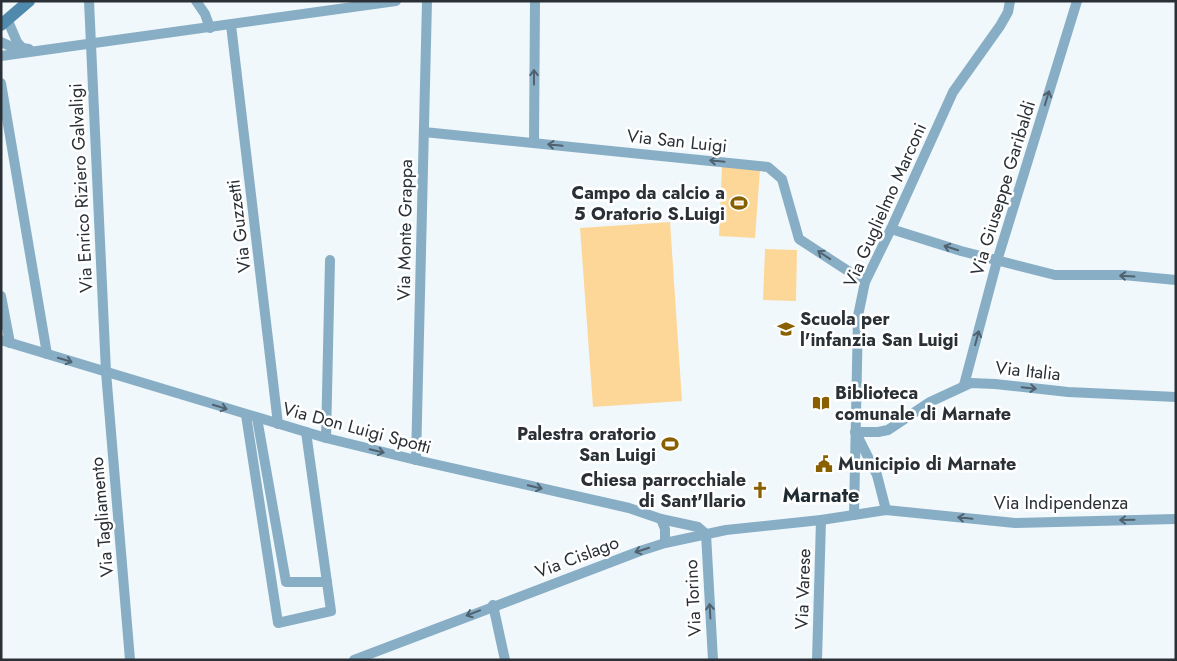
<svg xmlns="http://www.w3.org/2000/svg" width="1177" height="661" font-family="Jost,sans-serif">
	<style>
		.green { fill: #fcd798 }
		.lines { fill: none; stroke-linecap: round; stroke-linejoin: round }
		.street { stroke: #88aec6; stroke-width: 10 }
		.secondary { stroke: #4f8aad; stroke-width: 12 }
		.oneway { stroke: #50626f }
		.labels { text-anchor: middle; dominant-baseline: central; stroke-width: 5; stroke-linejoin: round; paint-order: stroke }
		.street-label { font-size: 18px; fill: #2a3035; stroke: #fff }
		.poi-label { font-size: 18px; font-weight: bold; fill: #2a3035; stroke: #fff; text-anchor: end }
		.quarter-label { font-size: 20px; font-weight: bold; fill: #1e2b33; stroke: #fff }
	</style>
	<rect width="100%" height="100%" fill="#f1f8fc"/>
	<g class="green">
		<polygon points="722,166 760,170 755,238 719,236"/>
		<polygon points="670,222 682,401 593,407 580,228"/>
		<polygon points="765,249 797,250 796,301 763,300"/>
	</g>
	<g class="lines">
		<g class="street">
			<polyline points="89,1 106,372 130,660"/>
			<polyline points="196,1 205,14 210,28"/>
			<polyline points="8,21 17,42 22,48"/>
			<polyline points="231,25 278,424"/>
			<polyline points="1,42 10,46 29,49"/>
			<polyline points="1,56 396,1"/>
			<polyline points="1,83 47,354"/>
			<polyline points="424,132 768,167 782,179 799,239 865,282"/>
			<polyline points="534,143 535,1"/>
			<polyline points="891,229 961,251 1055,275 1123,275 1176,280"/>
			<polyline points="1,296 10,343"/>
			<polyline points="1,340 326,438 416,460 629,508 661,519 698,527 706,534"/>
			<polyline points="964,385 997,261 1077,1"/>
			<polyline points="246,415 278,623 331,611 306,432"/>
			<polyline points="257,418 286,582 327,582"/>
			<polyline points="855,432 878,432 888,430 930,402 971,383 995,384 1068,392 1176,397"/>
			<polyline points="857,435 877,475 886,510"/>
			<polyline points="326,438 330,260"/>
			<polyline points="416,460 427,1"/>
			<polyline points="854,515 858,316 865,282 891,229 953,92 1000,26 1008,12 1010,1"/>
			<polyline points="661,519 665,529 665,543"/>
			<polyline points="706,534 713,660"/>
			<polyline points="493,605 505,660"/>
			<polyline points="354,660 640,551 665,543 726,530 821,520 886,510 1015,523 1176,519"/>
			<polyline points="817,660 821,520"/>
		</g>
		<polyline class="secondary" points="1,25 29,1"/>
	</g>
	<defs><path id="oneway-shaft" d="M-6 0H5M1.5-3L5.5 0L1.5 3" fill="none" stroke-width="1.6" stroke-linecap="round" stroke-linejoin="round" transform="scale(1.25)"/></defs>
	<g class="oneway">
		<use href="#oneway-shaft" transform="translate(534 77) rotate(-90)"/>
		<use href="#oneway-shaft" transform="translate(1047 98) rotate(-73)"/>
		<use href="#oneway-shaft" transform="translate(555 145) rotate(-174)"/>
		<use href="#oneway-shaft" transform="translate(717 161) rotate(-174)"/>
		<use href="#oneway-shaft" transform="translate(951 248) rotate(-162)"/>
		<use href="#oneway-shaft" transform="translate(824 255) rotate(-146)"/>
		<use href="#oneway-shaft" transform="translate(1127 276) rotate(-177)"/>
		<use href="#oneway-shaft" transform="translate(977 338) rotate(-75)"/>
		<use href="#oneway-shaft" transform="translate(65 360) rotate(17)"/>
		<use href="#oneway-shaft" transform="translate(1029 388) rotate(6)"/>
		<use href="#oneway-shaft" transform="translate(220 407) rotate(17)"/>
		<use href="#oneway-shaft" transform="translate(377 451) rotate(14)"/>
		<use href="#oneway-shaft" transform="translate(535 487) rotate(13)"/>
		<use href="#oneway-shaft" transform="translate(965 518) rotate(-174)"/>
		<use href="#oneway-shaft" transform="translate(1127 520) rotate(179)"/>
		<use href="#oneway-shaft" transform="translate(642 550) rotate(162)"/>
		<use href="#oneway-shaft" transform="translate(710 611) rotate(-93)"/>
		<use href="#oneway-shaft" transform="translate(473 613) rotate(159)"/>
	</g>
	<defs>
		<g id="stadium-bare" transform="scale(1.35)"><path d="M0-5a6.5 5 0 1 0 0 10a6.5 5 0 1 0 0-10ZM-3.5-1.8h7v3.6h-7Z" fill="#896000" stroke="#fff" stroke-width="2.5" paint-order="stroke"/></g>
		<g id="school-bare" transform="scale(1.35)"><path d="M0-5L7-2L0 1L-7-2ZM-4 1L0 2.5L4 1V4Q0 6-4 4Z" fill="#896000" stroke="#fff" stroke-width="2.5" paint-order="stroke"/></g>
		<g id="library-bare" transform="scale(1.35)"><path d="M-6-4Q-3-5.5-.7-3.5V5Q-3 3-6 4ZM6-4Q3-5.5 .7-3.5V5Q3 3 6 4Z" fill="#896000" stroke="#fff" stroke-width="2.5" paint-order="stroke"/></g>
		<g id="civic-bare" transform="scale(1.35)"><path d="M-.6-6.5H3V-4.5H.6V-3L4-1V1h2V6H-6V1h2V-1L-.6-3ZM-1.2 2.5V6h2.4V2.5Z" fill="#896000" stroke="#fff" stroke-width="2.5" paint-order="stroke"/></g>
		<g id="church-bare" transform="scale(1.35)"><path d="M-1.2-6h2.4v3.5h3.3v2.4h-3.3V6h-2.4V-.1h-3.3v-2.4h3.3Z" fill="#896000" stroke="#fff" stroke-width="2.5" paint-order="stroke"/></g>
	</defs>
	<g fill-rule="evenodd">
		<use href="#stadium-bare" x="739" y="203"/>
		<use href="#school-bare" x="786" y="329"/>
		<use href="#library-bare" x="821" y="403"/>
		<use href="#stadium-bare" x="670" y="444"/>
		<use href="#civic-bare" x="824" y="464"/>
		<use href="#church-bare" x="760" y="490"/>
	</g>
	<g class="labels">
		<g class="street-label">
			<text transform="translate(677 141) rotate(6)">Via San Luigi</text>
			<text transform="translate(81 188) rotate(-93)">Via Enrico Riziero Galvaligi</text>
			<text transform="translate(1003 188) rotate(-73)">Via Giuseppe Garibaldi</text>
			<text transform="translate(885 205) rotate(-66)">Via Guglielmo Marconi</text>
			<text transform="translate(239 226) rotate(-97)">Via Guzzetti</text>
			<text transform="translate(405 230) rotate(-89)">Via Monte Grappa</text>
			<text transform="translate(1028 371) rotate(6)">Via Italia</text>
			<text transform="translate(357 428) rotate(15)">Via Don Luigi Spotti</text>
			<text x="1061" y="503">Via Indipendenza</text>
			<text transform="translate(102 517) rotate(-95)">Via Tagliamento</text>
			<text transform="translate(577 557) rotate(-21)">Via Cislago</text>
			<text transform="translate(803 589) rotate(-88)">Via Varese</text>
			<text transform="translate(693 598) rotate(-93)">Via Torino</text>
		</g>
		<g class="poi-label">
			<text x="725" y="193">Campo da calcio a<tspan x="725" dy="21">5 Oratorio S.Luigi</tspan></text>
			<text x="800" y="319" text-anchor="start">Scuola per<tspan x="800" dy="21">l'infanzia San Luigi</tspan></text>
			<text x="835" y="393" text-anchor="start">Biblioteca<tspan x="835" dy="21">comunale di Marnate</tspan></text>
			<text x="656" y="434">Palestra oratorio<tspan x="656" dy="21">San Luigi</tspan></text>
			<text x="838" y="464" text-anchor="start">Municipio di Marnate</text>
			<text x="746" y="480">Chiesa parrocchiale<tspan x="746" dy="21">di Sant'Ilario</tspan></text>
		</g>
		<g class="quarter-label">
			<text x="821" y="495">Marnate</text>
		</g>
	</g>
	<rect width="1177" height="661" fill="none" stroke="#2a3035" stroke-width="5"/>
</svg>
